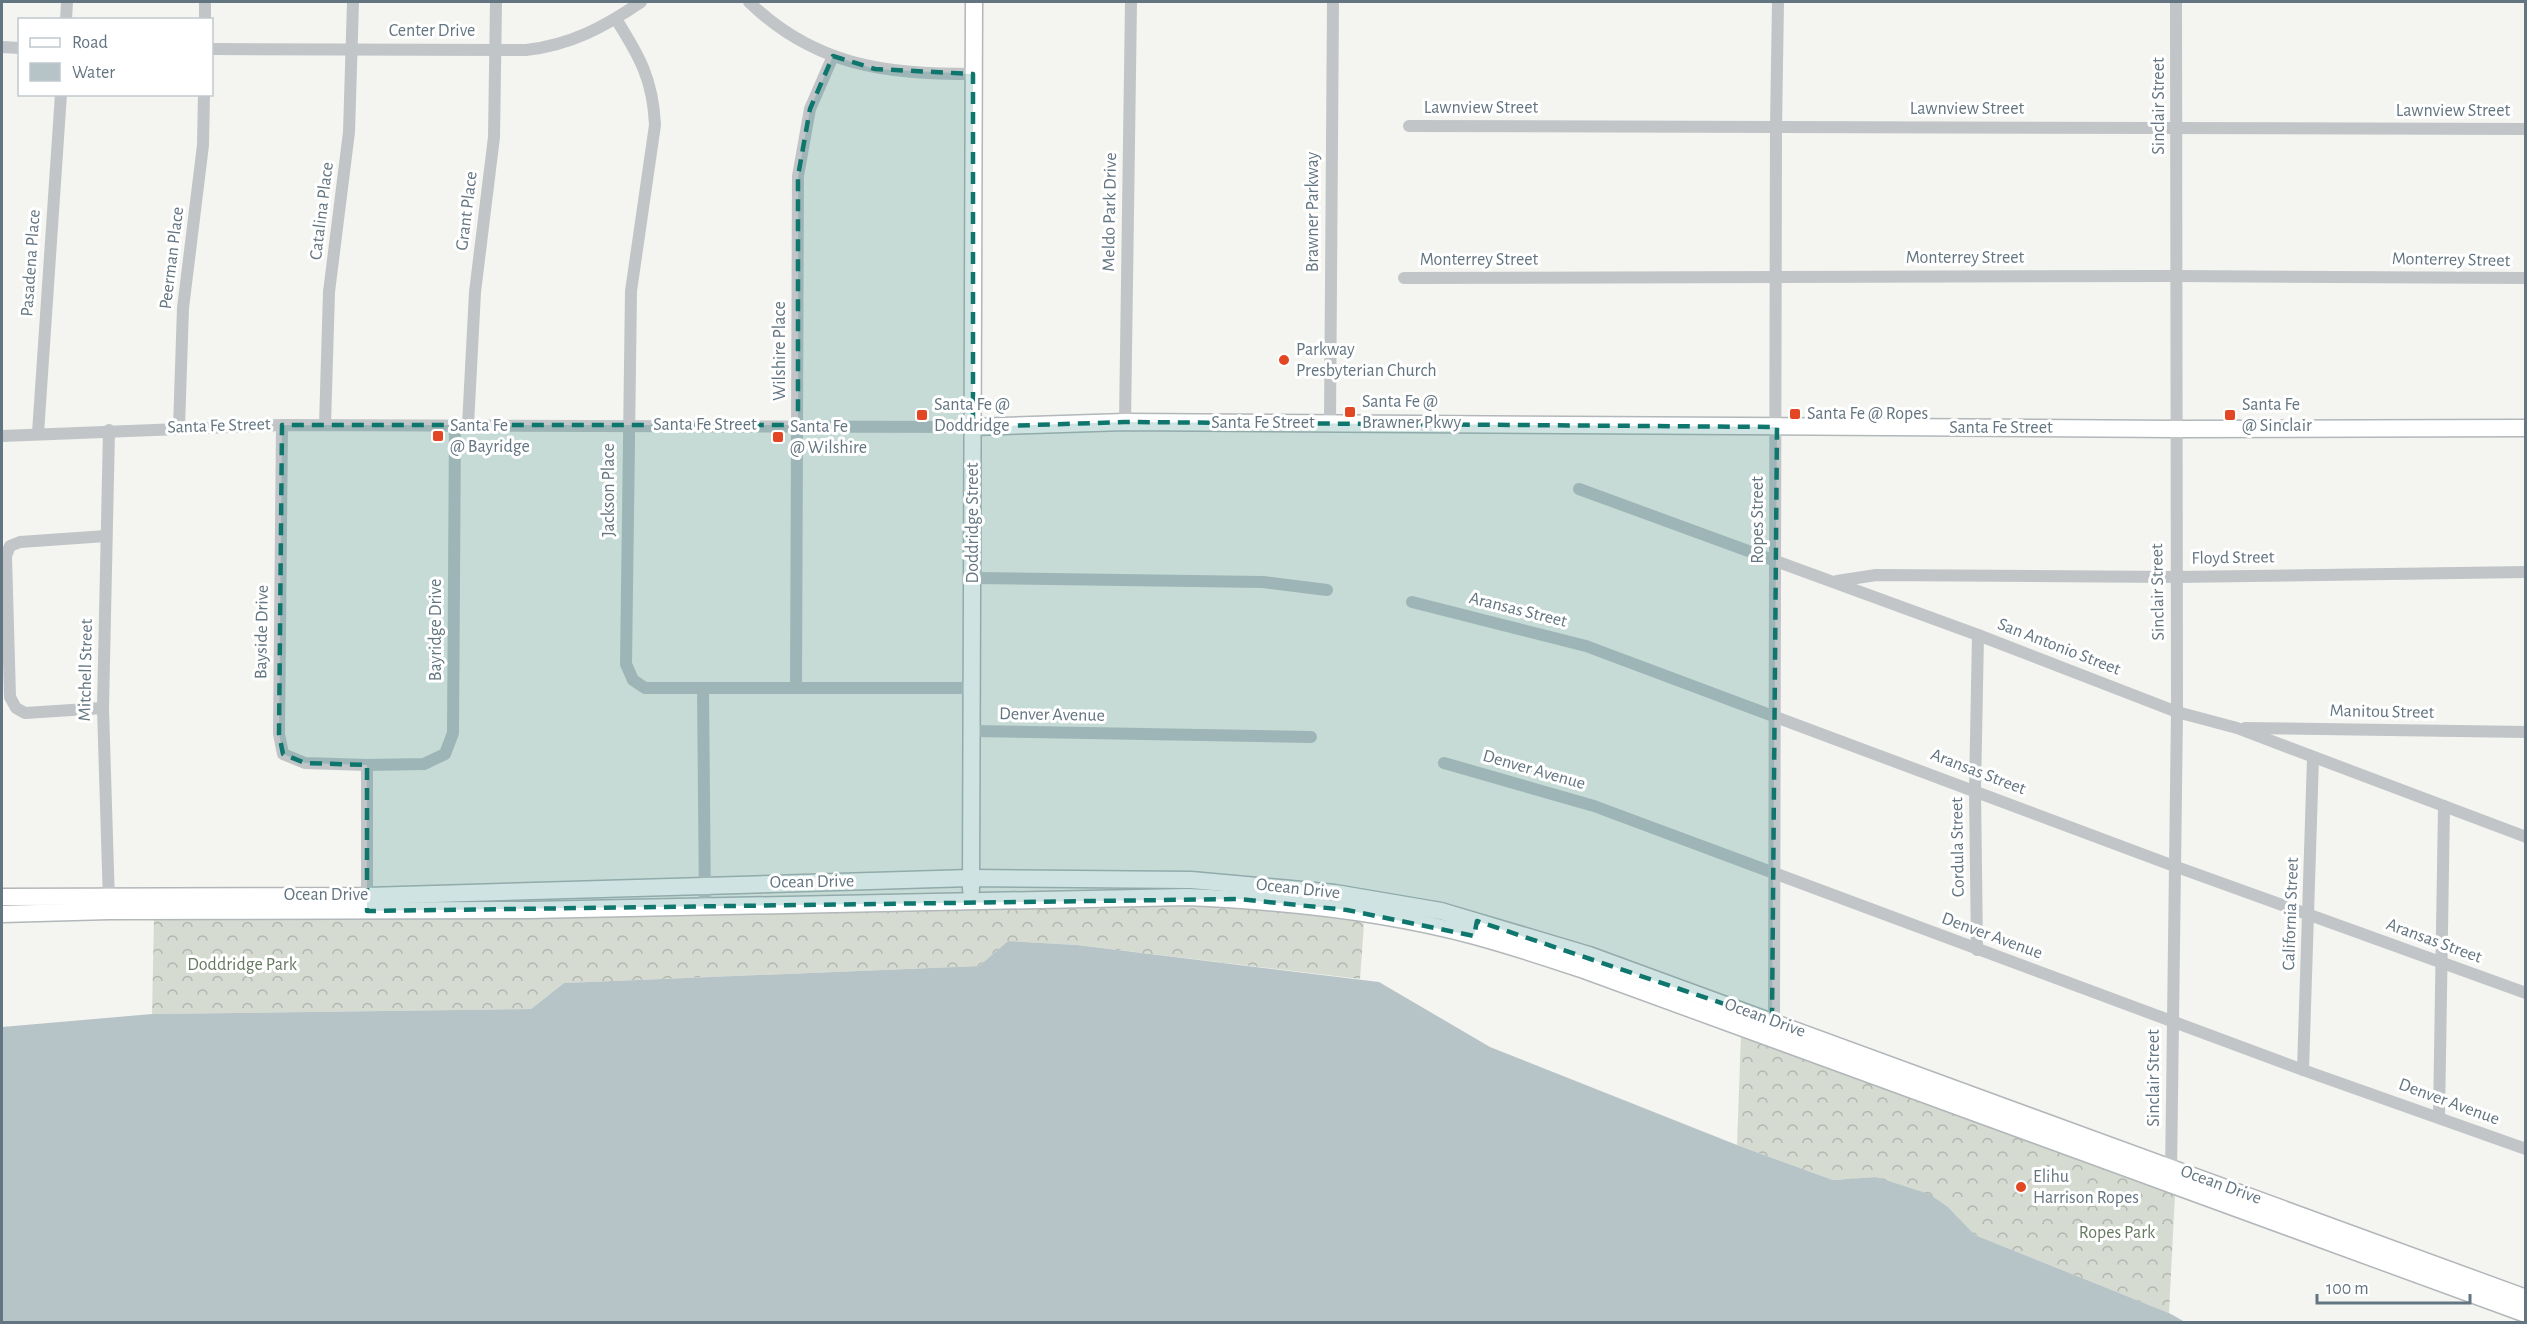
<svg xmlns="http://www.w3.org/2000/svg" width="2527" height="1324" font-family="'Alegreya Sans',sans-serif">
	<style>
		.forest { fill: url(#forest-crowns) }
		.water { fill: #b7c4c7 }
		.lines { fill: none; stroke-linecap: round; stroke-linejoin: round }
		.major-casing { stroke: #b2b7ba; stroke-width: 19 }
		.minor { stroke: #c1c5c8; stroke-width: 12 }
		.major { stroke: #fff; stroke-width: 16 }
		.marked { fill: #0f766e; fill-opacity: 0.2; stroke: #0f766e; stroke-width: 4.5; stroke-dasharray: 12 8; stroke-linejoin: round }
		.poi-dot { fill: #e24623; stroke: #fff; stroke-width: 2 }
		.labels { text-anchor: middle; dominant-baseline: central; stroke-width: 6; stroke-linejoin: round; paint-order: stroke }
		.street-label { font-size: 18px; fill: #637581; stroke: #fff }
		.poi-label { font-size: 18px; fill: #637581; stroke: #fff; text-anchor: start }
		.park-label { font-size: 18px; fill: #687962; stroke: #fff }
	</style>
	<defs>
		<pattern id="forest-crowns" width="20" height="18" patternUnits="userSpaceOnUse" patternTransform="scale(1.5)"><rect width="20" height="18" fill="#d6dbd1"/><path d="M2 6a3 3 0 1 1 6 0M12 15a3 3 0 1 1 6 0" fill="none" stroke="#b1b6af"/></pattern>
	</defs>
	<rect width="100%" height="100%" fill="#f4f4f0"/>
	<g class="forest">
		<polygon points="1224,906 1355,920 1364,924 1360,979 1077,945 1008,941 979,966 564,983 531,1009 152,1014 154,918"/>
		<polygon points="1741,1035 2175,1195 2169,1313 1975,1235 1948,1207 1876,1177 1833,1180 1737,1145"/>
	</g>
	<polygon class="water" points="1008,941 1077,945 1379,982 1490,1047 1737,1145 1833,1180 1876,1177 1929,1194 1948,1207 1975,1235 2169,1313 2185,1322 2,1322 2,1027 152,1014 531,1009 564,983 979,966"/>
	<g class="lines">
		<g class="major-casing">
			<g id="major">
				<polyline points="973,427 1125,422 2175,429 2526,428"/>
				<polyline points="971,890 974,2"/>
				<polyline points="2,897 367,896 971,878 1191,880 1335,893 1441,911 1589,955 2526,1298"/>
				<path d="M2,914L109,911L530,910L1187,897C1284,901 1382,911 1475,936C1512,946 1548,958 1584,970L2526,1314"/>
			</g>
		</g>
		<g class="minor">
			<path d="M749,2C815,66 885,74 973,74"/>
			<path d="M616,19C640,57 653,80 655,125L631,291L626,664L633,680L645,688H973"/>
			<polyline points="66,20 67,2"/>
			<polyline points="205,20 205,2"/>
			<polyline points="2,47 20,48"/>
			<path d="M212,49L526,50C571,45 604,27 641,2"/>
			<polyline points="1409,126 2526,129"/>
			<polyline points="1404,278 2176,276 2526,278"/>
			<polyline points="1125,422 1131,2"/>
			<polyline points="1330,423 1333,2"/>
			<polyline points="282,425 279,734 283,754 305,763 367,765 424,764 445,754 453,733 455,425"/>
			<polyline points="325,425 329,292 349,132 353,2"/>
			<polyline points="468,425 475,292 494,137 496,2"/>
			<polyline points="179,427 183,308 203,145 204,94"/>
			<polyline points="38,433 61,94"/>
			<polyline points="2,436 282,425 973,427"/>
			<polyline points="1579,489 1978,635 2177,712 2237,728 2526,837"/>
			<polyline points="973,578 1263,582 1327,590"/>
			<polyline points="1837,581 1876,575 2175,577 2526,572"/>
			<polyline points="1412,602 1586,646 2174,866 2526,993"/>
			<polyline points="796,687 798,176 810,109 833,56"/>
			<polyline points="703,688 705,906"/>
			<polyline points="103,708 25,713 16,708 10,697 6,556 10,546 20,542 106,536"/>
			<polyline points="2245,728 2526,732"/>
			<polyline points="973,731 1311,737"/>
			<polyline points="1444,763 1594,806 2303,1070 2526,1149"/>
			<polyline points="109,903 103,708 109,430"/>
			<polyline points="367,905 367,765"/>
			<polyline points="1977,950 1975,790 1978,635"/>
			<polyline points="1774,1029 1776,127 1778,2"/>
			<polyline points="2303,1070 2313,758"/>
			<polyline points="2439,1117 2444,806"/>
			<polyline points="2171,1176 2177,712 2176,2"/>
		</g>
		<use href="#major" class="major"/>
	</g>
	<path class="marked" d="M833,56L875,69L973,74V427L1125,422L1777,427L1772,1020L1477,921L1474,936L1347,910L1238,899L367,911V765L305,763L283,754L279,734L282,425H798V176L810,109Z"/>
	<g class="poi-dot">
		<circle cx="1284" cy="360" r="6"/>
		<rect x="1344" y="406" width="12" height="12" rx="3"/>
		<rect x="1789" y="408" width="12" height="12" rx="3"/>
		<rect x="916" y="409" width="12" height="12" rx="3"/>
		<rect x="2224" y="409" width="12" height="12" rx="3"/>
		<rect x="432" y="430" width="12" height="12" rx="3"/>
		<rect x="772" y="431" width="12" height="12" rx="3"/>
		<circle cx="2021" cy="1187" r="6"/>
	</g>
	<g class="labels">
		<g class="street-label">
			<text x="432" y="31">Center Drive</text>
			<text transform="translate(2159 106) rotate(-90)">Sinclair Street</text>
			<text x="1481" y="108">Lawnview Street</text>
			<text x="1967" y="109">Lawnview Street</text>
			<text x="2453" y="111">Lawnview Street</text>
			<text transform="translate(322 211) rotate(-83)">Catalina Place</text>
			<text transform="translate(467 211) rotate(-83)">Grant Place</text>
			<text transform="translate(1110 212) rotate(-89)">Meldo Park Drive</text>
			<text transform="translate(1313 212) rotate(-90)">Brawner Parkway</text>
			<text transform="translate(172 258) rotate(-83)">Peerman Place</text>
			<text x="1965" y="258">Monterrey Street</text>
			<text x="1479" y="260">Monterrey Street</text>
			<text transform="translate(2451 260) rotate(1)">Monterrey Street</text>
			<text transform="translate(31 263) rotate(-86)">Pasadena Place</text>
			<text transform="translate(780 351) rotate(-90)">Wilshire Place</text>
			<text x="1263" y="423">Santa Fe Street</text>
			<text x="705" y="425">Santa Fe Street</text>
			<text transform="translate(219 426) rotate(-2)">Santa Fe Street</text>
			<text x="2001" y="428">Santa Fe Street</text>
			<text transform="translate(609 490) rotate(-90)">Jackson Place</text>
			<text transform="translate(1758 520) rotate(-90)">Ropes Street</text>
			<text transform="translate(973 523) rotate(-90)">Doddridge Street</text>
			<text transform="translate(2233 558) rotate(-1)">Floyd Street</text>
			<text transform="translate(2158 592) rotate(-91)">Sinclair Street</text>
			<text transform="translate(1518 610) rotate(14)">Aransas Street</text>
			<text transform="translate(436 630) rotate(-90)">Bayridge Drive</text>
			<text transform="translate(262 632) rotate(-89)">Bayside Drive</text>
			<text transform="translate(2059 647) rotate(21)">San Antonio Street</text>
			<text transform="translate(86 670) rotate(-89)">Mitchell Street</text>
			<text transform="translate(2382 712) rotate(1)">Manitou Street</text>
			<text transform="translate(1052 715) rotate(1)">Denver Avenue</text>
			<text transform="translate(1534 770) rotate(16)">Denver Avenue</text>
			<text transform="translate(1978 772) rotate(21)">Aransas Street</text>
			<text transform="translate(1958 847) rotate(-91)">Cordula Street</text>
			<text transform="translate(812 882) rotate(-1)">Ocean Drive</text>
			<text transform="translate(1298 889) rotate(6)">Ocean Drive</text>
			<text x="326" y="895">Ocean Drive</text>
			<text transform="translate(2291 914) rotate(-88)">California Street</text>
			<text transform="translate(1992 936) rotate(20)">Denver Avenue</text>
			<text transform="translate(2434 941) rotate(20)">Aransas Street</text>
			<text transform="translate(1765 1018) rotate(20)">Ocean Drive</text>
			<text transform="translate(2154 1078) rotate(-90)">Sinclair Street</text>
			<text transform="translate(2449 1102) rotate(20)">Denver Avenue</text>
			<text transform="translate(2221 1185) rotate(20)">Ocean Drive</text>
		</g>
		<g class="poi-label">
			<text x="1296" y="350">Parkway<tspan x="1296" dy="21">Presbyterian Church</tspan></text>
			<text x="1362" y="402">Santa Fe @<tspan x="1362" dy="21">Brawner Pkwy</tspan></text>
			<text x="934" y="405">Santa Fe @<tspan x="934" dy="21">Doddridge</tspan></text>
			<text x="2242" y="405">Santa Fe<tspan x="2242" dy="21">@ Sinclair</tspan></text>
			<text x="1807" y="414">Santa Fe @ Ropes</text>
			<text x="450" y="426">Santa Fe<tspan x="450" dy="21">@ Bayridge</tspan></text>
			<text x="790" y="427">Santa Fe<tspan x="790" dy="21">@ Wilshire</tspan></text>
			<text x="2033" y="1177">Elihu<tspan x="2033" dy="21">Harrison Ropes</tspan></text>
		</g>
		<g class="park-label">
			<text x="242" y="965">Doddridge Park</text>
			<text x="2117" y="1233">Ropes Park</text>
		</g>
	</g>
	<rect width="2527" height="1324" fill="none" stroke="#637581" stroke-width="6"/>
	<rect x="18" y="18" width="195" height="78" fill="#ffffff" stroke="#c1c8cd" stroke-width="1.5"/>
	<rect x="30" y="38" width="30" height="9" fill="#ffffff" stroke="#c1c8cd" stroke-width="1.5"/>
	<text x="72" y="48" font-size="18" fill="#637581">Road</text>
	<rect x="30" y="63" width="30" height="18" fill="#b7c4c7" stroke="#c1c8cd" stroke-width="1.5"/>
	<text x="72" y="78" font-size="18" fill="#637581">Water</text>
	<path d="M2317 1294v9h153v-9" fill="none" stroke="#637581" stroke-width="3"/>
	<text x="2326" y="1294" font-size="18" fill="#637581" stroke="#ffffff" stroke-width="4.5" paint-order="stroke">100 m</text>
</svg>
